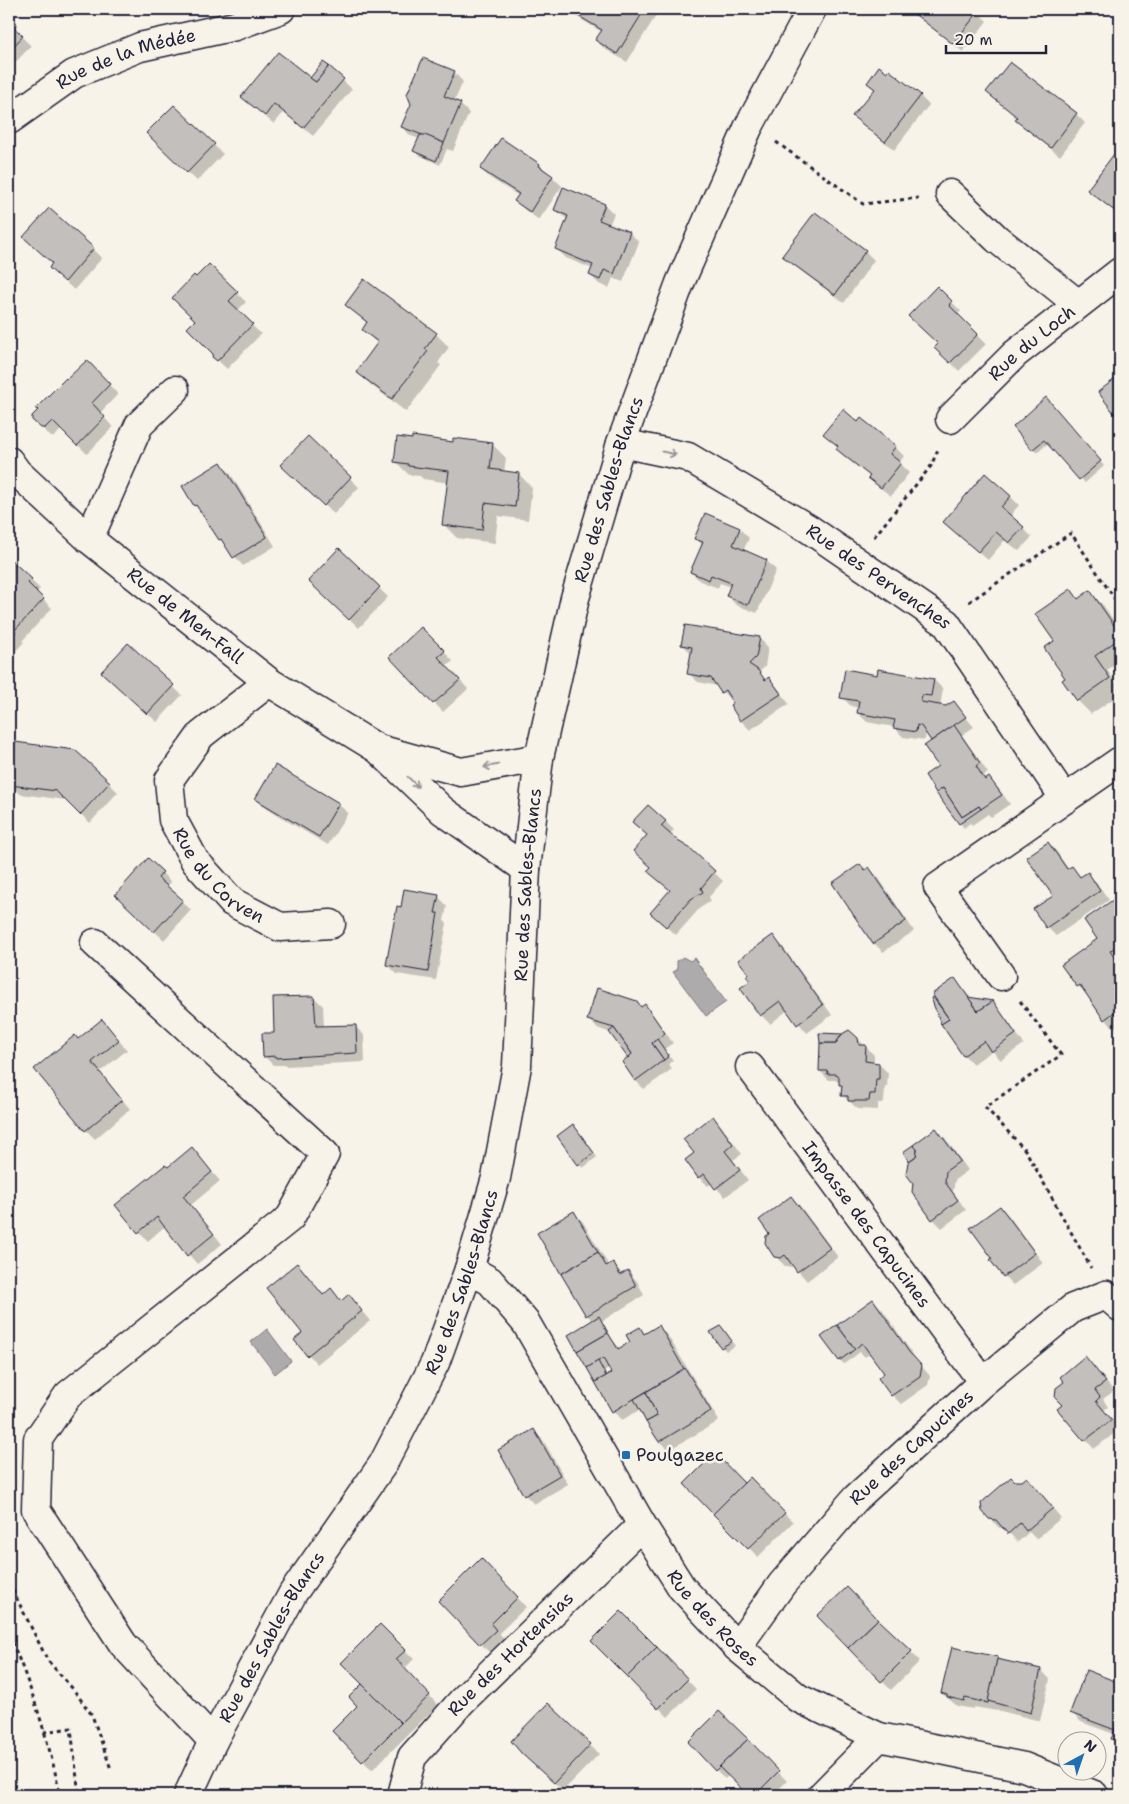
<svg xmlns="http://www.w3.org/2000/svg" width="1129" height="1804" font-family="'Shantell Sans',sans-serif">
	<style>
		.water { fill: #aeabad; stroke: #76747f }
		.shadow { fill: #0003; fill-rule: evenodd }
		.building { fill: #c2bfbd; stroke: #22223b }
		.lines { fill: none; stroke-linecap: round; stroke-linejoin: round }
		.minor-casing { stroke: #22223b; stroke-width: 31 }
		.tertiary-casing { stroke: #22223b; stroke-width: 31 }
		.path { stroke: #22223b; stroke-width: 3; stroke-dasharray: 4 4; stroke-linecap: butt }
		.minor { stroke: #f7f3e8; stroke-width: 28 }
		.tertiary { stroke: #f7f3e8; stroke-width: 28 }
		.oneway { stroke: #97959a }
		.poi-dot { fill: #1f6fb2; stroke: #f7f3e8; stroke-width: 2 }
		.labels { text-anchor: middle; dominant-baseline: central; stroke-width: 5; stroke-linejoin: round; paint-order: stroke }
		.street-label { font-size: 18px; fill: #22223b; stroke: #f7f3e8 }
		.poi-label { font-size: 18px; fill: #22223b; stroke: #f7f3e8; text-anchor: start }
	</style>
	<rect width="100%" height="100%" fill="#f7f3e8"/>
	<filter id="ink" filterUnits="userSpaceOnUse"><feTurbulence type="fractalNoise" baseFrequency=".02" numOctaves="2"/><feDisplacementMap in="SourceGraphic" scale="10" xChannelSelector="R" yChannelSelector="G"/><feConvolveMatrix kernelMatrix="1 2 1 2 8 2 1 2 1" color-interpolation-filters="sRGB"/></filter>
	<g filter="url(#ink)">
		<g class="water">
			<polygon points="683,957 690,961 694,958 726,1002 706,1016 673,972 677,970 677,961"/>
			<polygon points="267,1329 291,1361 275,1374 251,1342"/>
		</g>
		<g class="shadow">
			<polygon points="568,9 652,9 657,14 627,62 605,49 596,40 602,32 574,15"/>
			<polygon points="909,9 974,9 987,21 963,52"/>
			<polygon points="9,15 18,25 14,29 31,46 9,69"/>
			<polygon points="328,67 352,89 313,136 284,112 274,124 252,106 314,83"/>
			<polygon points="454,72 463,82 454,102 460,104 469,113 453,151 447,149 440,165 419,155 415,151 420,139 411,136 402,127"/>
			<polygon points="868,83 920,96 929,105 894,150 854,116 875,90"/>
			<polygon points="987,92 1076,114 1085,123 1060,156 1026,129 1017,120 1018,118"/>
			<polygon points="174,107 223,154 197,181 148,133"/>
			<polygon points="1120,148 1120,216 1088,190"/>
			<polygon points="540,165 562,186 539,220 525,210 516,201 519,196 490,178 481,169"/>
			<polygon points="564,189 605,205 614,214 609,225 630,233 639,242 623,282 613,278 609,288 599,284 590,275 593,269 566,258 557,249 568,220 556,210"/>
			<polygon points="49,210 102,258 74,290 59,276 54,264"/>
			<polygon points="815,214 865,251 874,260 844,303 793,265 784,256"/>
			<polygon points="209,266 246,302 237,311 261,334 227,369 213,356 214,354 197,320 196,279"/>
			<polygon points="937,288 961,311 957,315 986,344 959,371 936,348 939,344"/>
			<polygon points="346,305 436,334 449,347 438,363 441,365 406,412 371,385 357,372 378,344 363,330 368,324"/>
			<polygon points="87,362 118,394 100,413 113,427 87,454 62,429 54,437 51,437 33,419"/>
			<polygon points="1050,403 1104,466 1085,483 1048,443 1037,453 1033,449"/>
			<polygon points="859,423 895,447 904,456 899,463 909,473 891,496 879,487 870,478 871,477 846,458 837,449 839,447 825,434"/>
			<polygon points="308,438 359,487 334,514 282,465"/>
			<polygon points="413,440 492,444 506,458 504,472 519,474 532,488 528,520 498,516 495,543 457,538 444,525 449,483 423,479 420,476 409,475 396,462"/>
			<polygon points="221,464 230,473 275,546 243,566 220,539 203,513 195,505"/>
			<polygon points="1010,496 1019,505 1010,516 1032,537 1019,551 1005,540 988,560 954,531"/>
			<polygon points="706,515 740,529 749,538 743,551 767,561 776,570 757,613 736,605 727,595 731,587 720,583 718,588 700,581 691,572 703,546 696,538"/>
			<polygon points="339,550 388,597 359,628 319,590"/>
			<polygon points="9,559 40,589 36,593 52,608 22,641 24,642 12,655 9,651"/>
			<polygon points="1071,591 1079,599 1090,592 1103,605 1120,630 1120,661 1107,670 1120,689 1120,694 1091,714 1078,701 1064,681 1067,678 1056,641"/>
			<polygon points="430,637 453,661 447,666 468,689 443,712 390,657"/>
			<polygon points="759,638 768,647 765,667 758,673 766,681 769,679 778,688 789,704 750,730 741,721 731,705 735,703 732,700 731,701 718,686 698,682 688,673 692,654 683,645"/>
			<polygon points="128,645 182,695 157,722 112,681"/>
			<polygon points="878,676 934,680 943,689 940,707 946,708 954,703 974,727 962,735 988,773 984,775 987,780 989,779 998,788 1010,804 991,817 988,814 972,825 970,823 964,828 960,823 940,766 933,741 928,734 926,733 925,740 903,737 894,727 867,722 858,713 859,708 851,706 842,697"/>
			<polygon points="74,751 118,792 90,823 66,800 20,794 11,785"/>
			<polygon points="276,767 338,804 348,813 328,845 265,808 256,799"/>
			<polygon points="665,821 674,830 669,835 690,850 723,881 709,897 711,901 700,908 676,935 660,922 671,891 658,880 652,867 635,851"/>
			<polygon points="1048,843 1057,852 1069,870 1072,868 1082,878 1088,874 1097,883 1109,900 1056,936 1047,927 1035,910 1055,896"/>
			<polygon points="869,868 878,877 914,931 883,952 874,943 865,871"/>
			<polygon points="162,873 171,882 167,887 191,910 164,940 125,904"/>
			<polygon points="438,896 447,906 444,921 447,923 436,980 397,974 388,965 402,908"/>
			<polygon points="1120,897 1120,959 1118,960 1120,964 1120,1023 1114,1028 1105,1019 1088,995 1078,986 1063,965 1099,940 1086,920"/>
			<polygon points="773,937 782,946 832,1015 807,1033 788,1010 770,1024 761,1015 752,981"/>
			<polygon points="955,979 971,999 992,1002 1001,1012 1024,1044 1001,1060 992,1051 973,1064 964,1055 933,998 938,1003 939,1002"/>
			<polygon points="314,997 323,1006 324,1027 355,1026 364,1035 365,1062 286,1066 284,1065 273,1065 264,1056 276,1034"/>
			<polygon points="636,1002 642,1008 644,1006 653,1015 673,1043 664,1049 673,1061 669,1064 672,1069 644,1089 635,1080 630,1058 611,1033 597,1028 588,1019"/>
			<polygon points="110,1030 127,1050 100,1072 130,1109 95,1139 86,1130 78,1040"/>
			<polygon points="857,1038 874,1055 874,1063 879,1064 888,1073 887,1087 885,1087 884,1103 878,1103 878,1110 858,1109 842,1095 843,1087 840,1083 835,1080 829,1080 820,1071"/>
			<polygon points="713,1118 722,1127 742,1154 733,1160 748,1180 725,1197 712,1183 708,1186 699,1177 695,1154"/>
			<polygon points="573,1125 597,1157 583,1168 579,1164"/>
			<polygon points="936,1129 945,1138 968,1170 955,1180 953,1192 966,1210 942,1228 933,1219 914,1182 911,1161 905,1152"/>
			<polygon points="192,1149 220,1181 191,1205 222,1244 197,1264 165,1226 148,1241 139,1232 168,1169"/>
			<polygon points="791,1197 800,1206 838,1257 807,1281 793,1265 791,1267 785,1266 775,1256 771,1234"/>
			<polygon points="1000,1207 1009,1216 1043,1263 1013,1285 1004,1276"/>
			<path d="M574,1213L583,1222L609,1266L613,1263L623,1275L628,1272L637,1281L644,1295L602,1321L612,1339L620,1349L632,1343L640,1329L646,1335L659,1327L668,1336L719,1421L669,1450L660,1441L641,1409L622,1420L613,1411L569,1335L593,1321L587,1315ZM610,1368L613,1373L607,1377L604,1372Z"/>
			<polygon points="297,1265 324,1296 331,1290 342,1302 349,1296 370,1321 317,1364 296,1340 304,1334"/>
			<polygon points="873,1300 882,1309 918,1362 930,1376 928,1385 901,1404 892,1395 886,1373 871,1353 865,1357 860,1352 844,1364 840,1360"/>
			<polygon points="725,1332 735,1346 726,1351 722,1347"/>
			<polygon points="1085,1358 1114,1391 1103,1399 1108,1407 1104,1410 1120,1429 1094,1449 1059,1409 1064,1405 1066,1382"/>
			<polygon points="534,1431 543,1440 568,1484 534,1504 525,1495"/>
			<polygon points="750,1479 793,1522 758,1557 685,1484 744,1485"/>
			<polygon points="1015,1483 1036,1488 1061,1518 1036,1539 1029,1532 1018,1542 1004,1528 999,1528 990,1518"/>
			<polygon points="490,1569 526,1607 499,1633 504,1639 490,1653 439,1601"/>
			<polygon points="847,1589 920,1661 891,1690 818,1616"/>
			<polygon points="621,1612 696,1689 668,1717 593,1641"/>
			<polygon points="380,1626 414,1659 404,1669 438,1705 372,1770 334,1731 359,1706 364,1684"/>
			<polygon points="997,1658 1001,1661 1041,1670 1050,1679 1040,1721 997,1710 997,1711 974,1707 973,1709 957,1706 942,1693"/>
			<polygon points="1087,1672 1120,1685 1120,1744 1113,1738 1114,1734 1081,1722 1072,1713"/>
			<polygon points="548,1705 599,1754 563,1791 533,1763"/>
			<polygon points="719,1712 787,1781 773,1795 749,1795 729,1775 725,1779 689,1742"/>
		</g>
		<g class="building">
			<polygon points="567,9 645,9 617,54 595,40 602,30"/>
			<polygon points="908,9 976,9 979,11 953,44"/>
			<polygon points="9,23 23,36 9,51"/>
			<polygon points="278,52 316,82 329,66 344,79 303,128 274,104 265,116 241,97"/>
			<polygon points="423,58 455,71 444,96 461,103 444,143 401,127 411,104 407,94"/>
			<polygon points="323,62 329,66 316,82 310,78"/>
			<polygon points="1010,62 1077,113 1051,148 1015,120 1017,117 986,92"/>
			<polygon points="879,66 887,72 889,70 921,95 885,142 852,116 875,89 867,83"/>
			<polygon points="174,105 215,144 187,173 146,133"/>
			<polygon points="420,135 425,135 444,143 436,161 413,151"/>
			<polygon points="501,138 540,164 539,166 553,176 530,212 514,201 519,194 480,169"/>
			<polygon points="1120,146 1120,215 1087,190"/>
			<polygon points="563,187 605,204 599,220 630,232 614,274 604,270 600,280 589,275 593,265 555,249 568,216 554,210"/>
			<polygon points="49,208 94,248 65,282 49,268 52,263 23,237"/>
			<polygon points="815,212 866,250 835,295 782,256"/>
			<polygon points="209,264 238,292 229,301 253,324 217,361 212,357 213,354 187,328 195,320 172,298 194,275 196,277"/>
			<polygon points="364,279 437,333 425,349 428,351 392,399 356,372 378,342 362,330 367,322 345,305"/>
			<polygon points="937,286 952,301 949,305 978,334 950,363 934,348 938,344 908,316"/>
			<polygon points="87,360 110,384 92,403 105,417 77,446 52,421 45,428 41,428 32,420 32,416 38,410 36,408 66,378 67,379"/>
			<polygon points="1120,375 1120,421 1098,392"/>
			<polygon points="1046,397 1101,461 1079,480 1044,440 1032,450 1013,427"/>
			<polygon points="843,409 858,422 861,418 896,446 890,454 901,463 881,488 868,478 870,476 836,449 838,446 823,434"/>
			<polygon points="308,436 351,477 324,506 280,465"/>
			<polygon points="412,436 453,442 453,438 493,443 490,469 519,473 515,507 485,503 482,530 442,525 449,471 408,466 408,464 394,462 397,437 412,439"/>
			<polygon points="221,462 267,537 233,558 221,539 219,540 196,505 194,506 182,486"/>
			<polygon points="985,473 1011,496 1001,507 1024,527 1009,543 996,532 978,552 943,522"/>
			<polygon points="705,513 740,528 733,545 767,560 748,605 726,596 731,583 711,575 709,580 690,572 703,542 694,539"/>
			<polygon points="339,548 380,587 349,620 308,581"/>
			<polygon points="9,558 32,579 28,583 44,599 14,631 16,632 9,640"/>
			<polygon points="1071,589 1078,599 1090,590 1120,634 1120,638 1095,656 1110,678 1077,701 1062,680 1065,678 1044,648 1054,641 1035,614"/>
			<polygon points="685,625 760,637 756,657 749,664 758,670 765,680 769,677 781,694 740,721 730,705 733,703 725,690 721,693 711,678 687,674 692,647 681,645"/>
			<polygon points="421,627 445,651 438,657 460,680 433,704 389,657"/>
			<polygon points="128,643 174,685 147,714 101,672"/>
			<polygon points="845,669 877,675 878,669 934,679 931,696 922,695 921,702 946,706 954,701 966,717 931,741 921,726 917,725 916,732 893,728 895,720 857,713 859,701 840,698"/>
			<polygon points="954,725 980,763 976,766 985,780 989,777 1002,795 981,809 979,806 962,817 943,788 936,793 925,775 938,766 924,746"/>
			<polygon points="15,742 75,750 110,782 80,815 56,791 10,785"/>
			<polygon points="275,765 339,803 319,837 255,799"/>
			<polygon points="943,788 962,817 979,806 981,809 959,824 936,793"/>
			<polygon points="648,805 666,821 661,826 678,841 691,849 715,871 701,888 703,892 691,899 666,927 650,913 670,890 647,871 651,867 633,851 647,835 632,822"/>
			<polygon points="1048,842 1067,869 1072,866 1080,877 1088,872 1100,891 1046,928 1033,909 1053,896 1026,857"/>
			<polygon points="148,858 163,872 158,878 183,900 154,932 115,895"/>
			<polygon points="860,864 865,870 869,867 906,921 873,944 832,883"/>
			<polygon points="404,889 439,895 435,913 438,913 428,972 386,965 397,906 401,907"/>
			<polygon points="1120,895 1120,932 1114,936 1119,944 1110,951 1120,966 1120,1008 1104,1020 1080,985 1077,987 1061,965 1097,939 1084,920"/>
			<polygon points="773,935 823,1005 797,1025 780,1001 760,1016 740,988 750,981 746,976 749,974 738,960"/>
			<polygon points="955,978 978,1011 993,1001 1016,1034 991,1052 984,1041 963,1056 941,1024 949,1019 932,994"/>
			<polygon points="597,988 637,1001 641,1007 645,1004 665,1033 652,1043 664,1060 635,1081 622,1062 632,1054 614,1028 587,1020"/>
			<polygon points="314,996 316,1026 356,1025 357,1053 276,1058 275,1056 263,1057 262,1033 274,1033 273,997"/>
			<polygon points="933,997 949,1019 941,1024 931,998"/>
			<polygon points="968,997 993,1001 978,1011"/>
			<polygon points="102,1019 119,1040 92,1062 122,1100 85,1131 34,1069 75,1035 78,1039"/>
			<polygon points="614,1028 632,1054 628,1058 609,1032"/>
			<polygon points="849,1030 858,1038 859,1045 866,1045 865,1061 879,1063 879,1079 876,1079 875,1094 870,1094 869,1101 848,1101 848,1096 841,1096 842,1085 839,1085 839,1077 837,1074 827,1074 828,1071 819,1071 820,1043 836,1043 842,1034"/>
			<polygon points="819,1033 842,1034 836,1043 820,1043"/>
			<polygon points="657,1039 669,1056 664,1060 652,1043"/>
			<polygon points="713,1116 733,1144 725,1151 740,1170 715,1189 704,1174 698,1178 685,1160 694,1153 683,1139"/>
			<polygon points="573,1124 594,1153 578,1165 557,1136"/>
			<polygon points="936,1128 960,1161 946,1171 945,1182 958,1200 932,1220 912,1192 913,1183 906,1174 908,1162 916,1156 917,1149 913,1145"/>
			<polygon points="913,1145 917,1149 916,1156 909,1161 903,1152"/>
			<polygon points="192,1147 212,1172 183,1196 214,1234 187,1256 157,1217 138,1233 115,1205 165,1165 168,1167"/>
			<polygon points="791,1196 830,1248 797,1272 785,1255 781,1258 774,1257 765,1243 766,1236 769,1234 759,1220"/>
			<polygon points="1000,1206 1035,1253 1003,1277 990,1260 992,1258 970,1228"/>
			<polygon points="574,1211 598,1252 561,1274 537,1233"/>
			<polygon points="598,1252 606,1266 613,1262 620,1275 628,1270 636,1286 586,1316 561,1274"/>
			<polygon points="297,1263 323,1295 331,1288 341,1301 349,1294 362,1311 307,1356 294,1340 302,1333 266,1288"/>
			<polygon points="873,1299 909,1352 922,1366 920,1376 891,1396 878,1378 884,1373 862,1343 855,1349 837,1325"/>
			<polygon points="599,1316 608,1333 577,1351 568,1335"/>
			<polygon points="659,1325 684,1369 612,1412 595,1382 611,1373 603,1358 587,1368 577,1351 608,1333 618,1349 630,1342 626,1335 640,1327 644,1334"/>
			<polygon points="837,1325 855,1349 839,1361 821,1337"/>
			<polygon points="721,1326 732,1341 721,1348 710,1332"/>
			<polygon points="1085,1356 1106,1382 1095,1390 1100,1397 1096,1401 1112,1420 1084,1441 1057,1409 1062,1405 1055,1398 1056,1388 1064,1382 1060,1377"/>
			<polygon points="598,1361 606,1376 595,1382 587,1368"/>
			<polygon points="685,1368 711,1411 659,1442 646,1422 657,1416 646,1392"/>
			<polygon points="646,1392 657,1416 646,1422 634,1399"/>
			<polygon points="534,1429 560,1475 524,1496 498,1450"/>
			<polygon points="715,1453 744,1483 713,1514 684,1484"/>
			<polygon points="750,1477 785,1513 748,1549 713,1514"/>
			<polygon points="1011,1477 1015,1481 1022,1481 1027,1477 1053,1508 1026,1531 1020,1523 1008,1534 996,1520 989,1519 982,1511 981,1503"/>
			<polygon points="481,1558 518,1597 491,1624 496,1630 480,1645 438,1601"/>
			<polygon points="847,1587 878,1619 848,1648 817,1616"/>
			<polygon points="621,1611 657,1647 627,1677 591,1641"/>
			<polygon points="878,1619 912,1651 881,1682 848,1648"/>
			<polygon points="380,1624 406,1650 396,1659 430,1695 401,1723 341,1663"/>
			<polygon points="657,1647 688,1679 658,1709 627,1677"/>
			<polygon points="952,1647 998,1657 988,1703 965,1698 964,1701 947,1697 947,1695 941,1693"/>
			<polygon points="997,1659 1041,1669 1031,1713 988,1701"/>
			<polygon points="1086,1670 1120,1683 1120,1716 1115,1730 1070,1713"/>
			<polygon points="362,1684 401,1723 362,1762 332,1731 357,1706 349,1697"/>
			<polygon points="548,1703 591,1744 554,1783 522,1754 511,1741"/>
			<polygon points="719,1711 748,1739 715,1771 688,1742"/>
			<polygon points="1120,1716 1120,1732 1115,1730"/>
			<polygon points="1115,1730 1120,1732 1120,1742 1111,1739"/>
			<polygon points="748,1739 779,1771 755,1795 748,1795 719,1767"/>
		</g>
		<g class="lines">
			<g class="minor-casing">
				<g id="minor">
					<path id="s1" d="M9,120L74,74L140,47L235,26L281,9"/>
					<polyline points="950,194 997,239 1078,304"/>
					<path id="s2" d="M950,419L1015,354L1120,272"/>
					<path id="s3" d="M621,443L688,457L809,529L946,623L1065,799L1120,761"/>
					<path id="s4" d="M9,461L17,472L89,539L269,682L378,749L443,811L526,869"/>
					<polyline points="89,539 139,425 175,390"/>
					<path id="s5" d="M269,682L201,735L169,780L173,820L195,861L232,902L280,927L331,924"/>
					<polyline points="382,750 461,772 539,758"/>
					<polyline points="95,943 325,1154 290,1218 68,1395 38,1439 36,1510 123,1644 213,1741"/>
					<polyline points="1001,976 938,887 1065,799"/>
					<path id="s6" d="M750,1067L983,1382"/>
					<path id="s7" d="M469,1269L490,1281L526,1323L642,1525L682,1588L737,1647L798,1698L879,1737L1024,1767L1094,1795"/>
					<path id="s8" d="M737,1647L782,1584L856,1498L983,1382L1073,1308L1106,1295L1120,1307"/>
					<path id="s9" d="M402,1795L412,1757L462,1701L642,1525"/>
					<polyline points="822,1795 879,1737"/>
				</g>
			</g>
			<g class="tertiary-casing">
				<g id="tertiary">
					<path id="s10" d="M188,1795L213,1741L293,1593L383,1464L435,1363L469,1269L496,1178L517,1066L526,869L539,758L575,598L621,443L680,283L748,128L812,9"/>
				</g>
			</g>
			<g class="path">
				<polyline points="776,142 863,204 919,198"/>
				<polyline points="874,537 931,466 939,447"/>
				<polyline points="969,602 1071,533 1120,607"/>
				<polyline points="1020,1001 1061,1055 985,1107 1026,1151 1091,1268"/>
				<polyline points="9,1583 48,1661 73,1689 92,1715 111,1769"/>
				<path d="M9,1635C31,1686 49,1740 60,1795"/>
				<polyline points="44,1732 71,1728 79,1795"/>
			</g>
			<use href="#minor" class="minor"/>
			<use href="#tertiary" class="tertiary"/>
		</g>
		<defs><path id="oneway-shaft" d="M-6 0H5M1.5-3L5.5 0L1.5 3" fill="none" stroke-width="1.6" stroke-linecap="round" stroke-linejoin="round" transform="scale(1.25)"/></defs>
		<g class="oneway">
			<use href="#oneway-shaft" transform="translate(669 453) rotate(12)"/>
			<use href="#oneway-shaft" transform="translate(491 766) rotate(170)"/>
			<use href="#oneway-shaft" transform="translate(413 782) rotate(44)"/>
		</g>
	</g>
	<rect class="poi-dot" x="621" y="1450" width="10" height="10" rx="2.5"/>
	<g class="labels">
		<g class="street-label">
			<text stroke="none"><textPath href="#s1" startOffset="134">Rue de la Médée</textPath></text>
			<text stroke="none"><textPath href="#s2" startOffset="112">Rue du Loch</textPath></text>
			<text stroke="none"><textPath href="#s10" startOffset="1394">Rue des Sables-Blancs</textPath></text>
			<text stroke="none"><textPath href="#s3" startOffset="294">Rue des Pervenches</textPath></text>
			<text stroke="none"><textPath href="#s4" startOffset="235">Rue de Men-Fall</textPath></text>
			<text stroke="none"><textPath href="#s5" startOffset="255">Rue du Corven</textPath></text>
			<text stroke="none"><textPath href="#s10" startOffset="989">Rue des Sables-Blancs</textPath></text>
			<text stroke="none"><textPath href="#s6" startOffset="196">Impasse des Capucines</textPath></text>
			<text stroke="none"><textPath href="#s10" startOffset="584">Rue des Sables-Blancs</textPath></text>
			<text stroke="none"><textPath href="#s8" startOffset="266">Rue des Capucines</textPath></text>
			<text stroke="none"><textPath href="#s7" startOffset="430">Rue des Roses</textPath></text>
			<text stroke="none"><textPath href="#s10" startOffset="179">Rue des Sables-Blancs</textPath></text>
			<text stroke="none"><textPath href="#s9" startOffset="182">Rue des Hortensias</textPath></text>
		</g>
		<g class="poi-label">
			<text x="636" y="1455">Poulgazec</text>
		</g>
	</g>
	<rect width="1129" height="1804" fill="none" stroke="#f7f3e8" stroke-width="30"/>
	<rect x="15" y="15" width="1099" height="1774" fill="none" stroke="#22223b" stroke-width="2" filter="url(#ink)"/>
	<g transform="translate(1082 1756) rotate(40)"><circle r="24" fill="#f7f3e8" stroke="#a29fa3"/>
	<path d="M0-4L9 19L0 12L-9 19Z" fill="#1f6fb2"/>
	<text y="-8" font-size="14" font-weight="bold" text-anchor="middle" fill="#22223b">N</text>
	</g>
	<path d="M946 45v8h100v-8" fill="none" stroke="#22223b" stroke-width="2.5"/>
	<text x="954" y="45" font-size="15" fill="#22223b" stroke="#f7f3e8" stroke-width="4" paint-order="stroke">20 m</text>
</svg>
